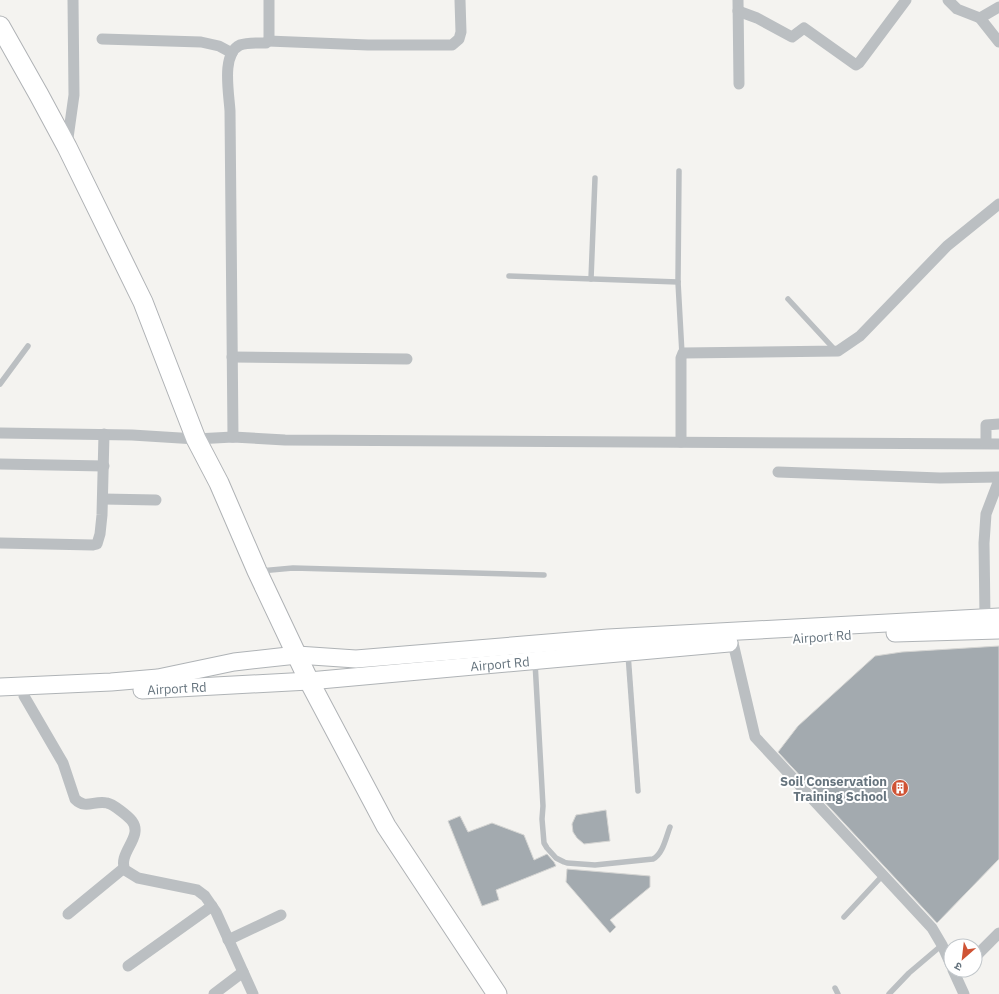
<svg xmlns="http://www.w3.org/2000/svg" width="999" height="994" font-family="'IBM Plex Sans','Noto Sans Devanagari',sans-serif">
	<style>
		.building { fill: #a3aaaf; stroke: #d5d5d3 }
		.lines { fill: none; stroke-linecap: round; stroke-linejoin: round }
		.primary-casing { stroke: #afb3b6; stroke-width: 19 }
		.highway-casing { stroke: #afb2b5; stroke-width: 21 }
		.lane { stroke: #bbbfc2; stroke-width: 5.5 }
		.street { stroke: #bbbfc2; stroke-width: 11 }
		.primary { stroke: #fff; stroke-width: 17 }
		.highway { stroke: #fff; stroke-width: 19 }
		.labels { text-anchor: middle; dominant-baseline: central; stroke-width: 4; stroke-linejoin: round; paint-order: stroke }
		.street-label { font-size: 13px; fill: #66747e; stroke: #fff }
		.poi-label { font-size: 13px; font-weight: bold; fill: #66747e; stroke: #fff; text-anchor: end }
	</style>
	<rect width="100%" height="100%" fill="#f4f3f0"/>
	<g class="building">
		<polygon points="999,646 999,859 937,923 778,752 798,726 875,656 902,652"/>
		<polygon points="606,810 610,841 584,844 577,838 573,832 572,824 576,815"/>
		<polygon points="460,816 468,832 492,823 524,835 534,860 547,854 554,862 556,866 496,890 499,900 482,906 448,821"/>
		<polygon points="567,869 650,876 650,887 610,920 616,927 610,933 566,882"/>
	</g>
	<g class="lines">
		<g class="primary-casing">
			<g id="primary">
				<polyline points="895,633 999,630"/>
				<polyline points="0,687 111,682 158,678 234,662 297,655 356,659 608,638 999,617"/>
				<path id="s1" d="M142,690L309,681L729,643"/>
			</g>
		</g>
		<g class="highway-casing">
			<polyline id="highway" points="0,26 39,95 67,147 143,302 196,439 219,483 257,571 309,681 386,826 497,994"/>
		</g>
		<g class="lane">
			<polyline points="679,171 678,282 682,354"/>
			<polyline points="509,276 678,282"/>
			<polyline points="591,279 595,178"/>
			<polyline points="788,299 835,350"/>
			<polyline points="0,384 28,346"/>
			<polyline points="260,571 293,568 544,575"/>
			<polyline points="628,654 638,791"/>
			<path d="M535,662L543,806L542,819L544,843L547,848L556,858L564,862L567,863L595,865L653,859C663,854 666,837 670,827"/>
			<polyline points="844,917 883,875"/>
			<polyline points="835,988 838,994"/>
			<polyline points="889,994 909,973 942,945"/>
		</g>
		<g class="street">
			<polyline points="738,0 739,84"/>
			<polyline points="948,0 957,9 980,18 999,42"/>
			<polyline points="738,11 757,18 792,37 804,28 856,65 859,63 906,0"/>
			<polyline points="980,18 999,7"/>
			<polyline points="102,39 201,42 219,46 232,53"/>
			<polyline points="268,41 368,45 452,45 459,39 461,32 460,0"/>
			<polyline points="67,145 74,95 73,0"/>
			<polyline points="232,357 407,359"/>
			<polyline points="0,433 132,435 196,439 233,437 285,440 999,444"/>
			<path d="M233,437L230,111C229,93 221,54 240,45C248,42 258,43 266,43L268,41L269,38V0"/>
			<polyline points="681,442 681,358 683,353 838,351 860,336 947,246 999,204"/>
			<polyline points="986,443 986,425 999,424"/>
			<polyline points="0,464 104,466"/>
			<polyline points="778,472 940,478 999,477"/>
			<polyline points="103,499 156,500"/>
			<polyline points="0,543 93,545 97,544 100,534 102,515 104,434"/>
			<polyline points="985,617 984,543 986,514 999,480"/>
			<polyline points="733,643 755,737 932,928 942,945 951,965"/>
			<path d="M24,696L63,763L75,799C86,810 94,800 107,803C113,804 128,816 132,821C144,837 117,853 125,870L138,878L197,890L205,896L216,912L253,994"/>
			<polyline points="68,914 124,868"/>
			<polyline points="228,940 281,915"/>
			<polyline points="975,957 999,933"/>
			<polyline points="128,966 212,906"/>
			<polyline points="953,970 964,994"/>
			<polyline points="214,994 243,972"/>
		</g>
		<use href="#primary" class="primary"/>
		<use href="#highway" class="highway"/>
	</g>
	<defs>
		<g id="building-disc" transform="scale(0.9)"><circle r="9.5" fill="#cf5334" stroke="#fff"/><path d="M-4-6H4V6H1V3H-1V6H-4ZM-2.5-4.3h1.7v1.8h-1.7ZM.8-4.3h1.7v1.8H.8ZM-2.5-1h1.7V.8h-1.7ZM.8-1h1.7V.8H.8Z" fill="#fff"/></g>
	</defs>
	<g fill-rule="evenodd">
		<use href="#building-disc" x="900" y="788"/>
	</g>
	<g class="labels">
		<g class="street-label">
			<text transform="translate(822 637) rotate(-4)">Airport Rd</text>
			<text stroke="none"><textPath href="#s1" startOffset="359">Airport Rd</textPath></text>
			<text stroke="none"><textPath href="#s1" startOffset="35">Airport Rd</textPath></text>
		</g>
		<g class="poi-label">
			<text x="887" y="781">Soil Conservation<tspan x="887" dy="15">Training School</tspan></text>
		</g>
	</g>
	<g transform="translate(963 958) rotate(208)"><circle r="19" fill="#ffffff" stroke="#c2c7cb"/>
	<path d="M0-3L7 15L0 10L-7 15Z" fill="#cf5334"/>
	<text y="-6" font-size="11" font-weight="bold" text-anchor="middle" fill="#66747e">उ</text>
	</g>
</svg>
